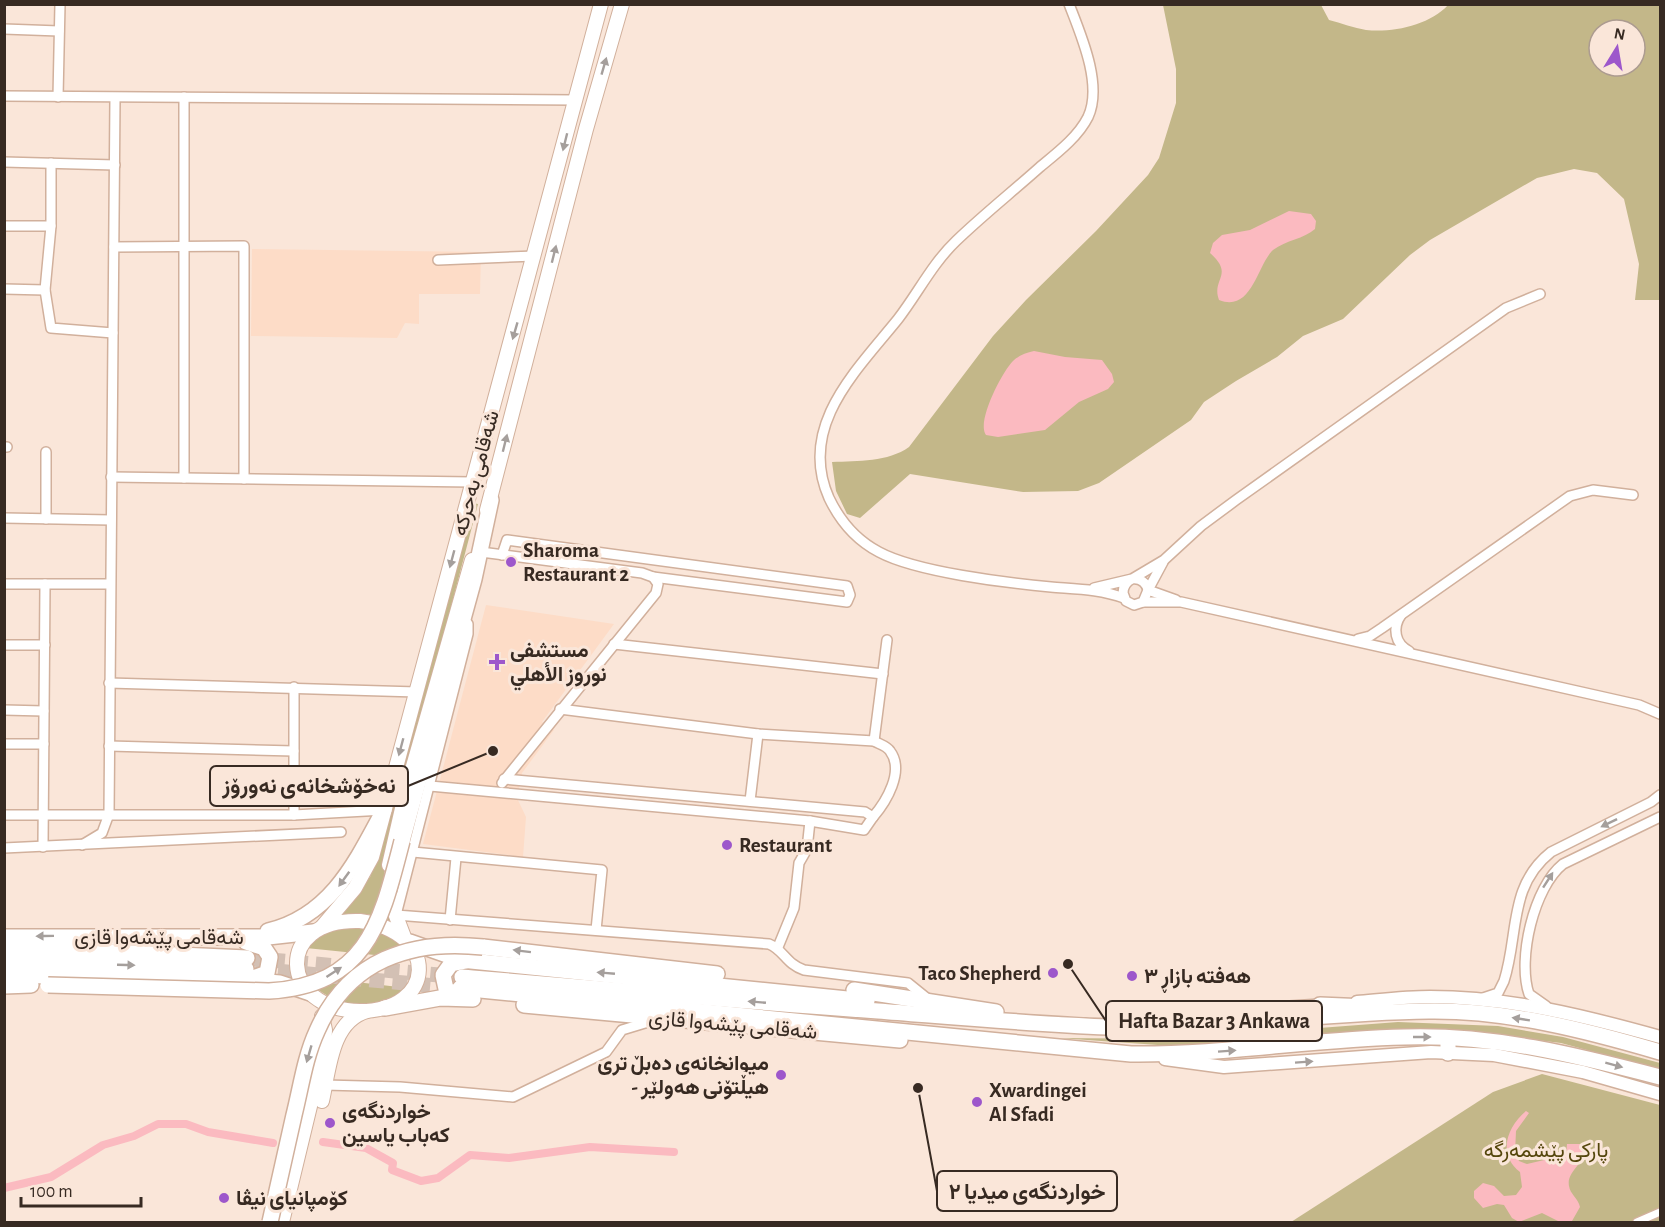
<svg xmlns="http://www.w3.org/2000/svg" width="1665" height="1227" font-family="'Alegreya Sans',Vazirmatn,sans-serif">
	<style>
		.built { fill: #fddcc7 }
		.green { fill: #c3b789; fill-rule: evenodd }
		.water { fill: #fbbac0 }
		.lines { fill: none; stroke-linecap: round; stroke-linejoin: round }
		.canal { stroke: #fbbac0; stroke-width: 8 }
		.trunk-tunnel { stroke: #d3c0b4; stroke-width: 15; stroke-dasharray: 15 8; stroke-linecap: butt }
		.pedestrian-casing { stroke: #d1b09c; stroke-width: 10 }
		.minor-casing { stroke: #d1b09c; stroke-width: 12 }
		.secondary-casing { stroke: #d1b09c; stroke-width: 15 }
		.primary-casing { stroke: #d1b09c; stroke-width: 16 }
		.trunk-casing { stroke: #d1b09c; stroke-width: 18 }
		.pedestrian { stroke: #fff; stroke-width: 7 }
		.minor { stroke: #fff; stroke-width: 9 }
		.secondary { stroke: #fff; stroke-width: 12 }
		.primary { stroke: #fff; stroke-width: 14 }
		.trunk { stroke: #fff; stroke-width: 15 }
		.trunk-bridge-casing { stroke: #d1b09c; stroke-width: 18; stroke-linecap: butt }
		.trunk-bridge { stroke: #fff; stroke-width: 15 }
		.oneway { fill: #a59f9c }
		.poi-dot { fill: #9d57cb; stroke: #fae6d9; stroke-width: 2 }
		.labels { text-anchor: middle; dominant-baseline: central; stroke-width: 6; stroke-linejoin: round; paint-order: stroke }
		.street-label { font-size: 21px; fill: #372a22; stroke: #fae6d9 }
		.poi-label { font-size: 21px; font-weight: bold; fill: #372a22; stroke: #fae6d9; text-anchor: start }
		.park-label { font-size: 21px; fill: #54460c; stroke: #fae6d9 }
		.leader { fill: none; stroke: #372a22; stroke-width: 2 }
		.callout-dot { fill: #372a22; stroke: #fae6d9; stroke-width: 2 }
		.callout { fill: #fae6d9; stroke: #372a22; stroke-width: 2 }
		.callout-label { font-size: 22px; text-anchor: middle; font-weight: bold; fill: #372a22 }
	</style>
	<rect width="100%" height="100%" fill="#fae6d9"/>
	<g class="built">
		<polygon points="252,249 481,252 480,294 419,294 419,324 405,323 397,338 251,336"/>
		<polygon points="486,605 614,624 542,722 554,730 522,773 517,798 526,817 523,857 423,844"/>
	</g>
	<g class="green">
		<path d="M1163,5H1321L1329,20C1341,23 1354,28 1366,30C1393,33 1430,25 1448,5H1660V300H1635L1639,264L1624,199L1597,173L1574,169L1537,178L1430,240L1410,255L1343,319L1303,336L1277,357L1236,381L1204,402L1191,420L1099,483L1078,491L1023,492L910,474L860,518L847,514L836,491L832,462C858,461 888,462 909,447L993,336L1026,300L1096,231L1148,175L1159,158L1176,103V69ZM1599,30H1635V66H1599Z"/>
		<polygon points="472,503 478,504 385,858 384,889 395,922 367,914 337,917 370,877 380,852"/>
		<path d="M367,927L392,935L414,959L306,948C319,926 344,928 367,927Z"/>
		<path d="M305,976L407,988C384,1017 324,1006 305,976Z"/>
		<polygon points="1398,1022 1498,1026 1563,1037 1660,1063 1660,1070 1561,1043 1449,1029 1398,1029 1172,1046 1059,1038 1176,1039"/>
		<polygon points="1542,1074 1660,1105 1660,1222 1291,1222 1493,1092"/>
	</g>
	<g class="water">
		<path d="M1289,211L1311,214L1316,221L1315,229C1304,239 1286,240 1273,250C1257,265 1252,313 1219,300C1211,279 1235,275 1210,253L1213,243L1222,235L1250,230Z"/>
		<path d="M1034,351L1065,357L1102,360L1112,374L1114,382L1108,389L1079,402L1045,430L998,437L986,435C976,422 1002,372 1013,361C1019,355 1026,353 1034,351Z"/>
		<path d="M1526,1111L1529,1113L1516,1131L1515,1153L1519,1161L1527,1164L1566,1155L1567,1144H1589C1587,1162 1566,1171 1569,1186C1570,1194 1578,1198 1580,1207L1572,1221L1560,1222L1542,1213L1519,1222L1512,1218L1504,1205L1497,1204L1483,1208L1474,1198V1191L1483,1183L1494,1186L1504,1196L1516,1195L1522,1187L1520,1172C1497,1154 1507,1127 1526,1111Z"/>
	</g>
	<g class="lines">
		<g class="canal">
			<polyline points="323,1142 366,1148 393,1163 392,1170 421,1181 438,1178 470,1155 509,1158 590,1147 674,1152"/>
			<polyline points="4,1188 51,1177 103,1145 134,1136 158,1124 186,1124 208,1132 273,1143"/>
		</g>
		<g class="trunk-tunnel">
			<polyline points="247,958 462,977"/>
			<polyline points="255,969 458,988"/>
		</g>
		<g class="pedestrian-casing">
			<polyline id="pedestrian" points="1637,1222 1660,1212"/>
		</g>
		<g class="minor-casing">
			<g id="minor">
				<path d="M1069,4C1081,35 1103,85 1088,117C1078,137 1057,153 1040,167C1012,192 983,215 956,241C932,264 918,293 898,319C857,370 797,426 829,498C840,521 856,540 879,552C916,572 1007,583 1051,587C1076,589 1100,589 1124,598"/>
				<polyline points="4,29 59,31"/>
				<polyline points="4,96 575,100"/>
				<polyline points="58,97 60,4"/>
				<polyline points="4,162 115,165"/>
				<polyline points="51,163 51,226 45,290 51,328 113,333"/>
				<polyline points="4,226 51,226"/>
				<polyline points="114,247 244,246 244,479"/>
				<polyline points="438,260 535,256"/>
				<polyline points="4,289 45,290"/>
				<polyline points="4,447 7,447"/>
				<polyline points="46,452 46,519"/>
				<polyline points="111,477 472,482"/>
				<polyline points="184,478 184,97"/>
				<polyline points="4,518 111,520"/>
				<polyline points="481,552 642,573 653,577 658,584 656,593 502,783"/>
				<polyline points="502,555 507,540 847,586 850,595 847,602 653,577"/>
				<polyline points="1163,562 1148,590 1176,600"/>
				<polyline points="4,584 110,584"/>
				<path d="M1094,588L1132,579C1140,578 1146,582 1148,590L1143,602L1134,605L1126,601L1123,593C1123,586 1126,582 1132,579L1164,560L1201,526L1236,500L1506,308L1540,294"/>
				<polyline points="1143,602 1181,602 1599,696 1639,705 1660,714"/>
				<path d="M1401,615C1392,628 1395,644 1409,651"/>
				<path d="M464,619L468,624V634L396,915L769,944C784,950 786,964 804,970L908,983L929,1000"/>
				<polyline points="1358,639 1370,636 1382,628 1570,496 1593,490 1633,495"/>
				<polyline points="614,644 883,674"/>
				<polyline points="4,645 45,645"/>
				<polyline points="109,683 417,692"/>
				<polyline points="294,687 294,815"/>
				<polyline points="560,709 758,734 874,741 887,640"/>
				<polyline points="4,710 44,711"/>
				<polyline points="4,744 44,744"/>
				<polyline points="109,746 294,751"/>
				<polyline points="430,786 810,821 864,830 873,817 865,812 504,779"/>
				<polyline points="750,801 758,734"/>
				<polyline points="4,815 294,815 384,810"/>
				<path d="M873,817C886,802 905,771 890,751C887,746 879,744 874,741"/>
				<polyline points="82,845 102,833 109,814 115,98"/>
				<polyline points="43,847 45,584"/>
				<polyline points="4,848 341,832"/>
				<polyline points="413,852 602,870 596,930"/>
				<polyline points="450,920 456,858"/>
				<polyline points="778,947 794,908 799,863 807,849 810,821"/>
				<path d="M1483,998L1498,993L1504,981C1519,934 1508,886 1551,852L1651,802L1660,795"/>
				<path d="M1546,1006L1529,994C1517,959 1534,887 1563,864L1660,817"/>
				<polyline points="325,1085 400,1087 513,1097 606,1052 622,1030 645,1023 652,1018"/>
			</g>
		</g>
		<g class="secondary-casing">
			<g id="secondary">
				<path d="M1357,1002C1381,1000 1406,997 1430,997C1509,997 1585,1016 1660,1037"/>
				<polyline points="1128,1024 1158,1016 1328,1005"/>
				<polyline points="1165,1059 1224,1067 1431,1052 1494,1055 1583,1072 1660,1094"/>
			</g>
		</g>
		<g class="primary-casing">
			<g id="primary">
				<polyline points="487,510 586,129 622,4"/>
				<polyline points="389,865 406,791 472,560"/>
				<polyline points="389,888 393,908 404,937"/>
				<path d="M360,921C441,932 436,1011 360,1011C279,1010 273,918 360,921Z"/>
				<polyline points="322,927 355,888 372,857 601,4"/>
				<path d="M322,1101C329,1070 331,1021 367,1011"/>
				<polyline points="282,1222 324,1048 325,1030 322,1016"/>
			</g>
		</g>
		<g class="trunk-casing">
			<g id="trunk">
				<polyline points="402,841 474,579 491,500"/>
				<path d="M268,931C331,916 356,862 384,810"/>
				<polyline points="4,937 268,937 313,932"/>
				<polyline points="246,942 264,948 270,957 267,973 250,979"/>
				<polyline points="410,942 461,960 867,1001"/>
				<polyline points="483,947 717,974"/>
				<polyline points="4,950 90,951 247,958"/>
				<polyline points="4,963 246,969"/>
				<polyline points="4,975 244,980 280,983 310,993"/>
				<path d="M462,977C601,989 739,1001 878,1011C955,1017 1031,1024 1108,1027C1215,1030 1321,1012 1429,1011C1507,1010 1585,1030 1660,1052"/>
				<polyline points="4,986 31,985"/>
				<path d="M460,988L1131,1054C1223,1055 1313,1039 1404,1037C1492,1034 1576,1055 1660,1077"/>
				<polyline points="854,990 996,1012"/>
				<polyline points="460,997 446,989 443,975 451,964 466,961"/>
				<polyline points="524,1005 900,1040"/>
				<polyline points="1320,1005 1367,1007"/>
				<polyline points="385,1008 440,998 473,999"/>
				<polyline points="1448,1053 1448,1038"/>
			</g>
		</g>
		<use href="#pedestrian" class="pedestrian"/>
		<use href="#minor" class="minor"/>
		<use href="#secondary" class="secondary"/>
		<use href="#primary" class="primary"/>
		<use href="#trunk" class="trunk"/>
		<g class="trunk-bridge-casing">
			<g id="trunk-bridge">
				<path d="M48,985L269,991C368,985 381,922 402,841"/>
				<path d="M270,1222C278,1187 286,1151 294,1115C301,1087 305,1057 317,1031C348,960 411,939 483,947"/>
			</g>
		</g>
		<use href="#trunk-bridge" class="trunk-bridge"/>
	</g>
	<defs><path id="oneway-solid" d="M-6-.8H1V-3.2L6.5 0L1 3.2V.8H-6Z" transform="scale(1.5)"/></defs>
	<g class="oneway">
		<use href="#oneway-solid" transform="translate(604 66) rotate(-74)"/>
		<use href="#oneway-solid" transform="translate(565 142) rotate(104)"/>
		<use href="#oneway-solid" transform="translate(554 254) rotate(-76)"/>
		<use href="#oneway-solid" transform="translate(515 331) rotate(106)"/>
		<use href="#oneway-solid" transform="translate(505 443) rotate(-76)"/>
		<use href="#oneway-solid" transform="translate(452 559) rotate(105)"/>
		<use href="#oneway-solid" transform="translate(401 747) rotate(105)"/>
		<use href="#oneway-solid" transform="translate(1609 823) rotate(154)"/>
		<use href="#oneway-solid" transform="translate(344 879) rotate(126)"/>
		<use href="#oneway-solid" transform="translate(1548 880) rotate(-57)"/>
		<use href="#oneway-solid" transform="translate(45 936) rotate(179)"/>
		<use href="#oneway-solid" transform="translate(522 951) rotate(-173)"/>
		<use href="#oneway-solid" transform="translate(126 965) rotate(2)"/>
		<use href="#oneway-solid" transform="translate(334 972) rotate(-33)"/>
		<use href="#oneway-solid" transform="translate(606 973) rotate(-175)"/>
		<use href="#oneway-solid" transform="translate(757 1002) rotate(-175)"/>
		<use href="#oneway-solid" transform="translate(1521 1019) rotate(-171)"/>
		<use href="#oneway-solid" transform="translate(1422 1037)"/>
		<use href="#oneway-solid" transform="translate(1227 1051) rotate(-4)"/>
		<use href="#oneway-solid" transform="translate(309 1054) rotate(106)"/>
		<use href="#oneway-solid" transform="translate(1304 1062) rotate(-4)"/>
		<use href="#oneway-solid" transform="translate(1614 1065) rotate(15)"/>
	</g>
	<g class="poi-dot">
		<circle cx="511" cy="562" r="6"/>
		<path d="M494 653h6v6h6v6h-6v6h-6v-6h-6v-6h6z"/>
		<circle cx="727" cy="845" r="6"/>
		<circle cx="1053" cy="973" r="6"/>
		<circle cx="1132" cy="976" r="6"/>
		<circle cx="781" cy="1075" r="6"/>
		<circle cx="977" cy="1102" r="6"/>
		<circle cx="330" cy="1123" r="6"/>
		<circle cx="224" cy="1198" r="6"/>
	</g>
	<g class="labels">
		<g class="street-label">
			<text transform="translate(476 473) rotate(-75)">شەقامی بەحرکە</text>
			<text x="159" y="937">شەقامی پێشەوا قازی</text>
			<text transform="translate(733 1025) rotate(5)">شەقامی پێشەوا قازی</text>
		</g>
		<g class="poi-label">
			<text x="523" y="550">Sharoma<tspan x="523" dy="24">Restaurant 2</tspan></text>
			<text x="510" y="650">مستشفى<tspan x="510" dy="24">نوروز الأهلي</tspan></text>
			<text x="739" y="845">Restaurant</text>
			<text x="1041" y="973" text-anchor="end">Taco Shepherd</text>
			<text x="1144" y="976">هەفتە بازاڕ ٣</text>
			<text x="769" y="1063" text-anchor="end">میوانخانەی دەبڵ تری<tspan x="769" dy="24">- هیڵتۆنی هەولێر</tspan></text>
			<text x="989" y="1090">Xwardingei<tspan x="989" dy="24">Al Sfadi</tspan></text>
			<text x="342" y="1111">خواردنگەی<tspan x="342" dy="24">کەباب یاسین</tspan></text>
			<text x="236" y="1198">کۆمپانیای نیڤا</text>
		</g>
		<g class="park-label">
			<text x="1546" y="1150">پارکی پێشمەرگە</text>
		</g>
	</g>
	<path class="leader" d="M493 751L408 786M1068 964L1106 1021M918 1088L937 1191"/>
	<g class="callout-dot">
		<circle cx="493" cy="751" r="6"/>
		<circle cx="1068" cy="964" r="6"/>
		<circle cx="918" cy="1088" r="6"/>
	</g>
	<g class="callout">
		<rect x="210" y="766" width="198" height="40" rx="6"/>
		<rect x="1106" y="1001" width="216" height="40" rx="6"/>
		<rect x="937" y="1171" width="180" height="40" rx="6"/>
	</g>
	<g class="callout-label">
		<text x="309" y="793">نەخۆشخانەی نەورۆز</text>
		<text x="1214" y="1028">Hafta Bazar 3 Ankawa</text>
		<text x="1027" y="1199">خواردنگەی میدیا ٢</text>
	</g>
	<rect width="1665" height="1227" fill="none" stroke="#372a22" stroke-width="12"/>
	<g transform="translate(1617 48) rotate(11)"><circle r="28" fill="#fae6d9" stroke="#ac9b90" stroke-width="1.5"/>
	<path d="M0-4.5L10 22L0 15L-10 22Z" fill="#9d57cb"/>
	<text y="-9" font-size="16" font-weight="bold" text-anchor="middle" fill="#372a22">N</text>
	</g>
	<path d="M21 1197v9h120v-9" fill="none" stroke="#372a22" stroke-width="3"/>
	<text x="30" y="1197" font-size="18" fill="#372a22" stroke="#fae6d9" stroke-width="4.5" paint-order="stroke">100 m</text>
</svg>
